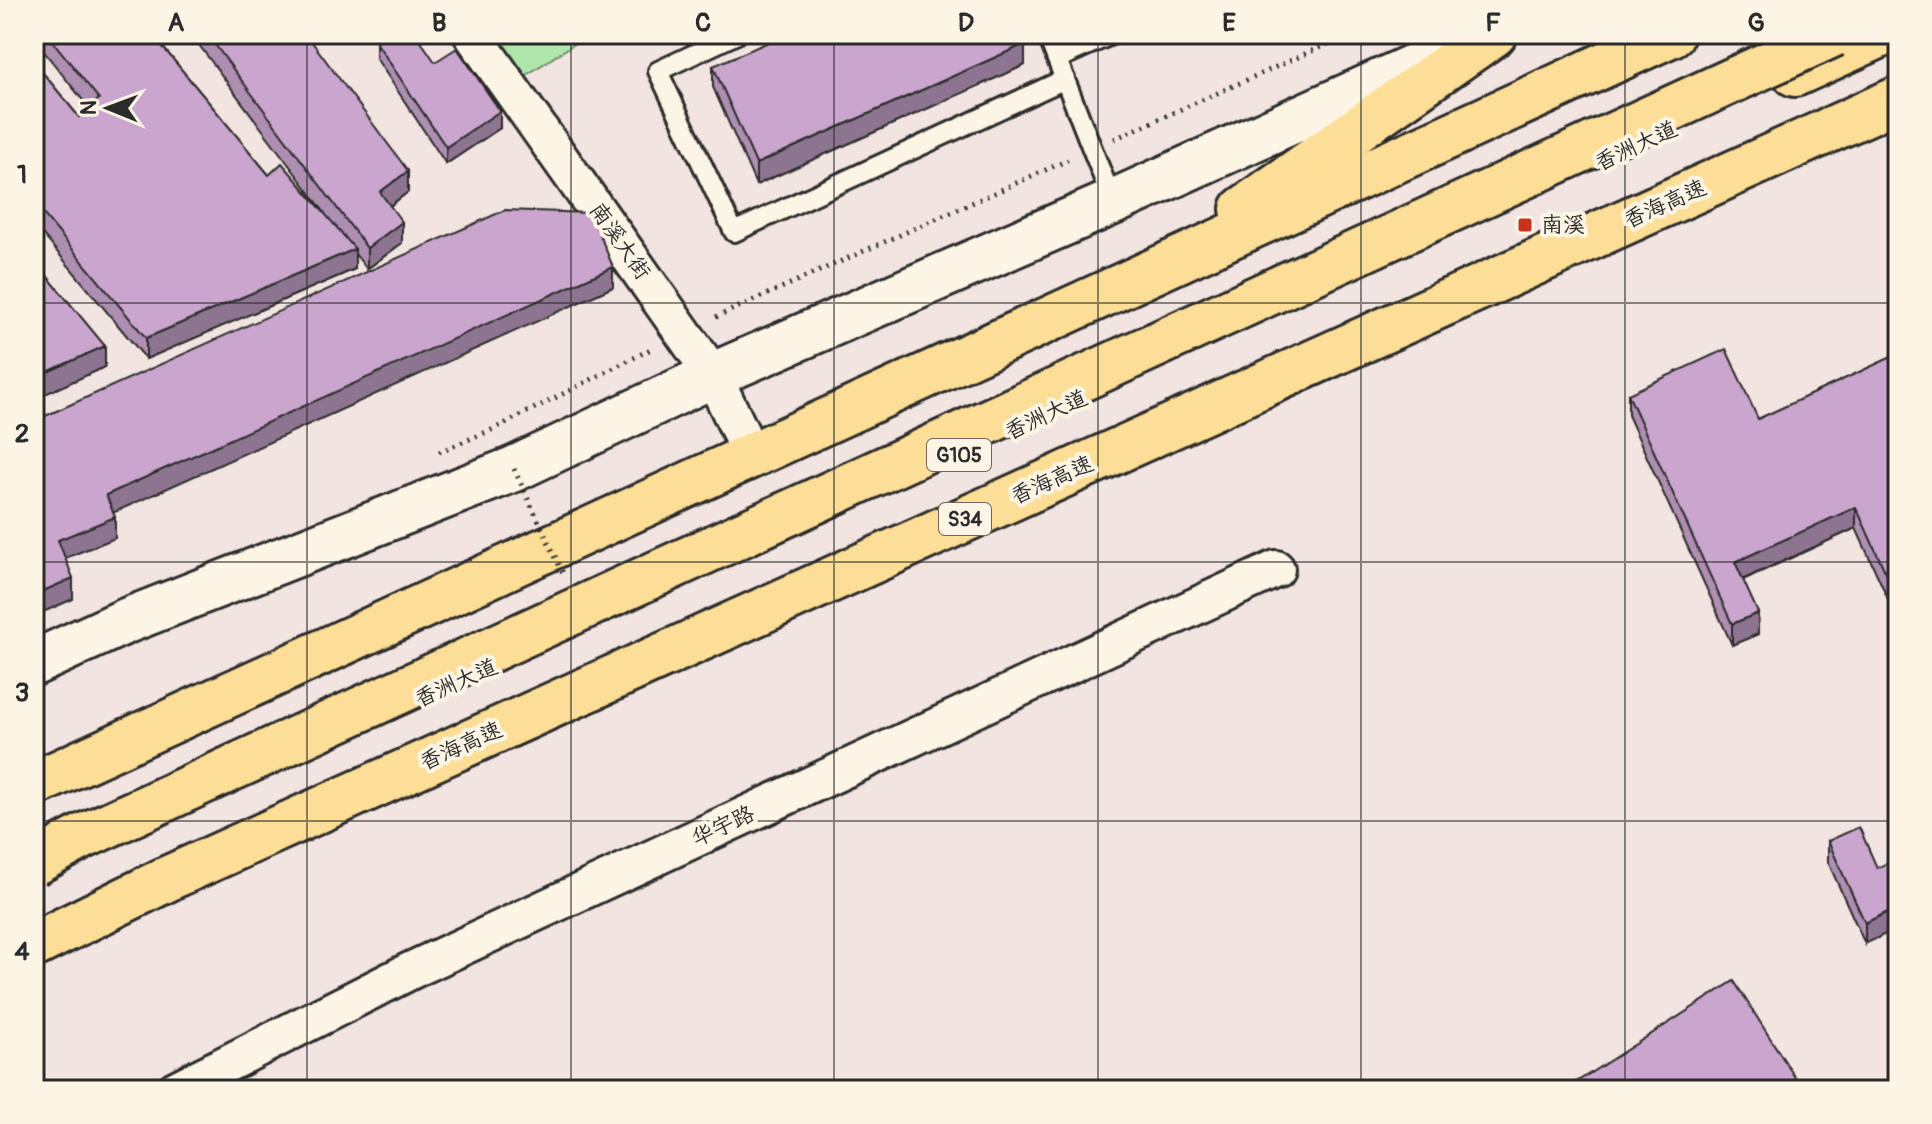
<svg xmlns="http://www.w3.org/2000/svg" width="1932" height="1124" font-family="Pangolin,'LXGW WenKai TC',sans-serif">
	<style>
		.green { fill: #afe6aa; stroke: #6d886a; stroke-width: 2 }
		.lines { fill: none; stroke-linecap: round; stroke-linejoin: round }
		.service-casing { stroke: #2b2b2b; stroke-width: 24 }
		.minor-casing { stroke: #2b2b2b; stroke-width: 42 }
		.tertiary-casing { stroke: #2b2b2b; stroke-width: 50 }
		.trunk-casing { stroke: #2b2b2b; stroke-width: 50 }
		.path { stroke: #2b2b2b; stroke-width: 5; stroke-dasharray: 2 6; stroke-linecap: butt }
		.service { stroke: #fcf5e5; stroke-width: 18 }
		.minor { stroke: #fcf5e5; stroke-width: 36 }
		.tertiary { stroke: #fcf5e5; stroke-width: 44 }
		.trunk { stroke: #fcde96; stroke-width: 44 }
		.motorway-bridge-casing { stroke: #2b2b2b; stroke-width: 50; stroke-linecap: butt }
		.path-bridge { stroke: #2b2b2b; stroke-width: 5; stroke-dasharray: 2 6; stroke-linecap: butt }
		.motorway-bridge { stroke: #fcde96; stroke-width: 44 }
		.wall { fill: #ae8fb2; stroke: #2b2b2b; stroke-width: 2 }
		.shaded-wall { fill: #8d7491; stroke: #2b2b2b; stroke-width: 2 }
		.building { fill: #caa6cf; stroke: #2b2b2b; stroke-width: 2 }
		.grid { fill: none; stroke: #2b2b2b; stroke-width: 2; stroke-opacity: 0.55 }
		.poi-dot { fill: #c8321e; stroke: #fcf5e5; stroke-width: 3 }
		.labels { text-anchor: middle; dominant-baseline: central; stroke-width: 8; stroke-linejoin: round; paint-order: stroke }
		.shield { fill: #fcf5e5; stroke: #6a6863; stroke-width: 2 }
		.shield-label { font-size: 20px; font-weight: bold; fill: #2b2b2b }
		.street-label { font-size: 22px; fill: #2b2b2b; stroke: #fcf5e5 }
		.poi-label { font-size: 22px; fill: #2b2b2b; stroke: #fcf5e5; text-anchor: start }
		.neatline { fill: none; stroke: #2b2b2b; stroke-width: 3 }
		.grid-label { font-size: 26px; text-anchor: middle; font-weight: bold; fill: #2b2b2b }
	</style>
	<rect width="100%" height="100%" fill="#f2e5e1"/>
	<filter id="ink" filterUnits="userSpaceOnUse"><feTurbulence type="fractalNoise" baseFrequency=".0125" numOctaves="2"/><feDisplacementMap in="SourceGraphic" scale="16" xChannelSelector="R" yChannelSelector="G"/><feConvolveMatrix kernelMatrix="1 2 1 2 8 2 1 2 1" color-interpolation-filters="sRGB"/></filter>
	<g filter="url(#ink)">
		<polygon class="green" points="483,34 589,34 516,82"/>
		<g class="lines">
			<g class="service-casing">
				<g id="service">
					<polyline points="737,34 658,71 734,232 1065,79"/>
					<polyline points="1047,34 1113,202"/>
					<polyline points="1057,59 1113,34"/>
				</g>
			</g>
			<g class="minor-casing">
				<g id="minor">
					<polyline points="472,34 713,375 752,457"/>
					<polyline points="175,1090 412,970 1276,569"/>
				</g>
			</g>
			<g class="tertiary-casing">
				<polyline id="tertiary" points="34,663 126,621 514,469 713,375 1113,202 1457,47"/>
			</g>
			<g class="trunk-casing">
				<g id="trunk">
					<polyline points="1795,74 1883,34"/>
					<polyline points="1243,209 1494,34"/>
					<polyline points="34,784 1672,34"/>
				</g>
			</g>
			<g class="path">
				<polyline points="1114,139 1350,34"/>
				<polyline points="716,317 1068,160"/>
				<polyline points="439,452 496,428 653,348"/>
			</g>
			<use href="#service" class="service"/>
			<use href="#minor" class="minor"/>
			<use href="#tertiary" class="tertiary"/>
			<use href="#trunk" class="trunk"/>
			<g class="motorway-bridge-casing">
				<g id="motorway-bridge">
					<polyline points="34,863 84,836 1834,34"/>
					<polyline points="34,945 171,877 1898,99"/>
				</g>
			</g>
			<polyline class="path-bridge" points="514,469 563,573"/>
			<use href="#motorway-bridge" class="motorway-bridge"/>
		</g>
		<g class="wall">
			<polygon points="34,34 152,34 269,175 325,213 196,41 196,34 306,34 408,192 390,206 402,243 367,269 355,254 355,269 146,359 34,224 34,62 79,117 89,108 34,39"/>
			<polygon points="376,42 435,62 500,128 446,164 376,58"/>
			<polygon points="1025,65 756,185 713,87 713,66"/>
			<polygon points="1898,354 1898,621 1856,528 1743,580 1758,634 1732,645 1628,415 1628,394 1758,419"/>
			<polygon points="1828,841 1877,868 1865,944 1828,862"/>
		</g>
		<g class="shaded-wall">
			<polygon points="1025,44 1025,65 756,185 756,164"/>
			<polygon points="500,111 500,128 446,164 446,147"/>
			<polygon points="408,171 408,192 380,213 380,192"/>
			<polygon points="402,222 402,243 367,269 367,248"/>
			<polygon points="355,249 355,269 146,359 146,338"/>
			<polygon points="613,267 613,287 106,516 106,495"/>
			<polygon points="105,346 105,367 34,399 34,378"/>
			<polygon points="1856,507 1856,528 1735,583 1735,562"/>
			<polygon points="115,517 115,538 58,561 58,540"/>
			<polygon points="73,578 73,599 34,616 34,595"/>
			<polygon points="1758,613 1758,634 1732,645 1732,624"/>
			<polygon points="1898,907 1898,928 1865,944 1865,923"/>
		</g>
		<g class="building">
			<polygon points="47,34 152,34 269,175 282,163 355,249 146,338 34,203 34,62 79,117 99,99"/>
			<polygon points="207,34 306,34 408,171 380,192 402,222 367,248"/>
			<polygon points="388,34 416,34 435,62 457,48 500,111 446,147 376,42"/>
			<polygon points="787,34 1021,34 1025,44 756,164 713,66"/>
			<polygon points="505,210 591,213 613,267 106,495 115,517 58,540 73,578 34,595 34,421"/>
			<polygon points="34,260 105,346 34,378"/>
			<polygon points="1726,349 1758,419 1898,354 1898,600 1856,507 1735,562 1758,613 1732,624 1628,394"/>
			<polygon points="1859,827 1877,868 1898,858 1898,907 1865,923 1828,841"/>
			<polygon points="1734,981 1803,1090 1564,1090"/>
		</g>
	</g>
	<path class="grid" d="M307,34V1090M571,34V1090M834,34V1090M1098,34V1090M1361,34V1090M1625,34V1090M34,303H1898M34,562H1898M34,821H1898"/>
	<rect class="poi-dot" x="1517" y="217" width="16" height="16" rx="4"/>
	<g class="labels">
		<g class="shield">
			<rect x="927" y="439" width="64" height="32" rx="6"/>
			<rect x="939" y="503" width="52" height="32" rx="6"/>
		</g>
		<g class="shield-label">
			<text x="959" y="455">G105</text>
			<text x="965" y="519">S34</text>
		</g>
		<g class="street-label">
			<text transform="translate(1636 146) rotate(-25)">香洲大道</text>
			<text transform="translate(1665 204) rotate(-24)">香海高速</text>
			<text transform="translate(620 241) rotate(55)">南溪大街</text>
			<text transform="translate(1046 415) rotate(-25)">香洲大道</text>
			<text transform="translate(1052 480) rotate(-24)">香海高速</text>
			<text transform="translate(456 683) rotate(-24)">香洲大道</text>
			<text transform="translate(461 746) rotate(-24)">香海高速</text>
			<text transform="translate(723 826) rotate(-25)">华宇路</text>
		</g>
		<g class="poi-label">
			<text x="1541" y="225">南溪</text>
		</g>
	</g>
	<rect width="1932" height="1124" fill="none" stroke="#fcf5e5" stroke-width="88"/>
	<g transform="translate(108 108) rotate(271)" stroke="#fcf5e5" stroke-width="6" paint-order="stroke">
	<path d="M0-6L14 30L0 20L-14 30Z" fill="#2b2b2b"/>
	<text y="-12" font-size="22" font-weight="bold" text-anchor="middle" fill="#2b2b2b">N</text>
	</g>
	<rect x="44" y="44" width="1844" height="1036" class="neatline"/>
	<g class="grid-label">
		<text x="176" y="31">A</text>
		<text x="439" y="31">B</text>
		<text x="703" y="31">C</text>
		<text x="966" y="31">D</text>
		<text x="1229" y="31">E</text>
		<text x="1493" y="31">F</text>
		<text x="1756" y="31">G</text>
		<text x="22" y="183">1</text>
		<text x="22" y="442">2</text>
		<text x="22" y="701">3</text>
		<text x="22" y="960">4</text>
	</g>
</svg>
